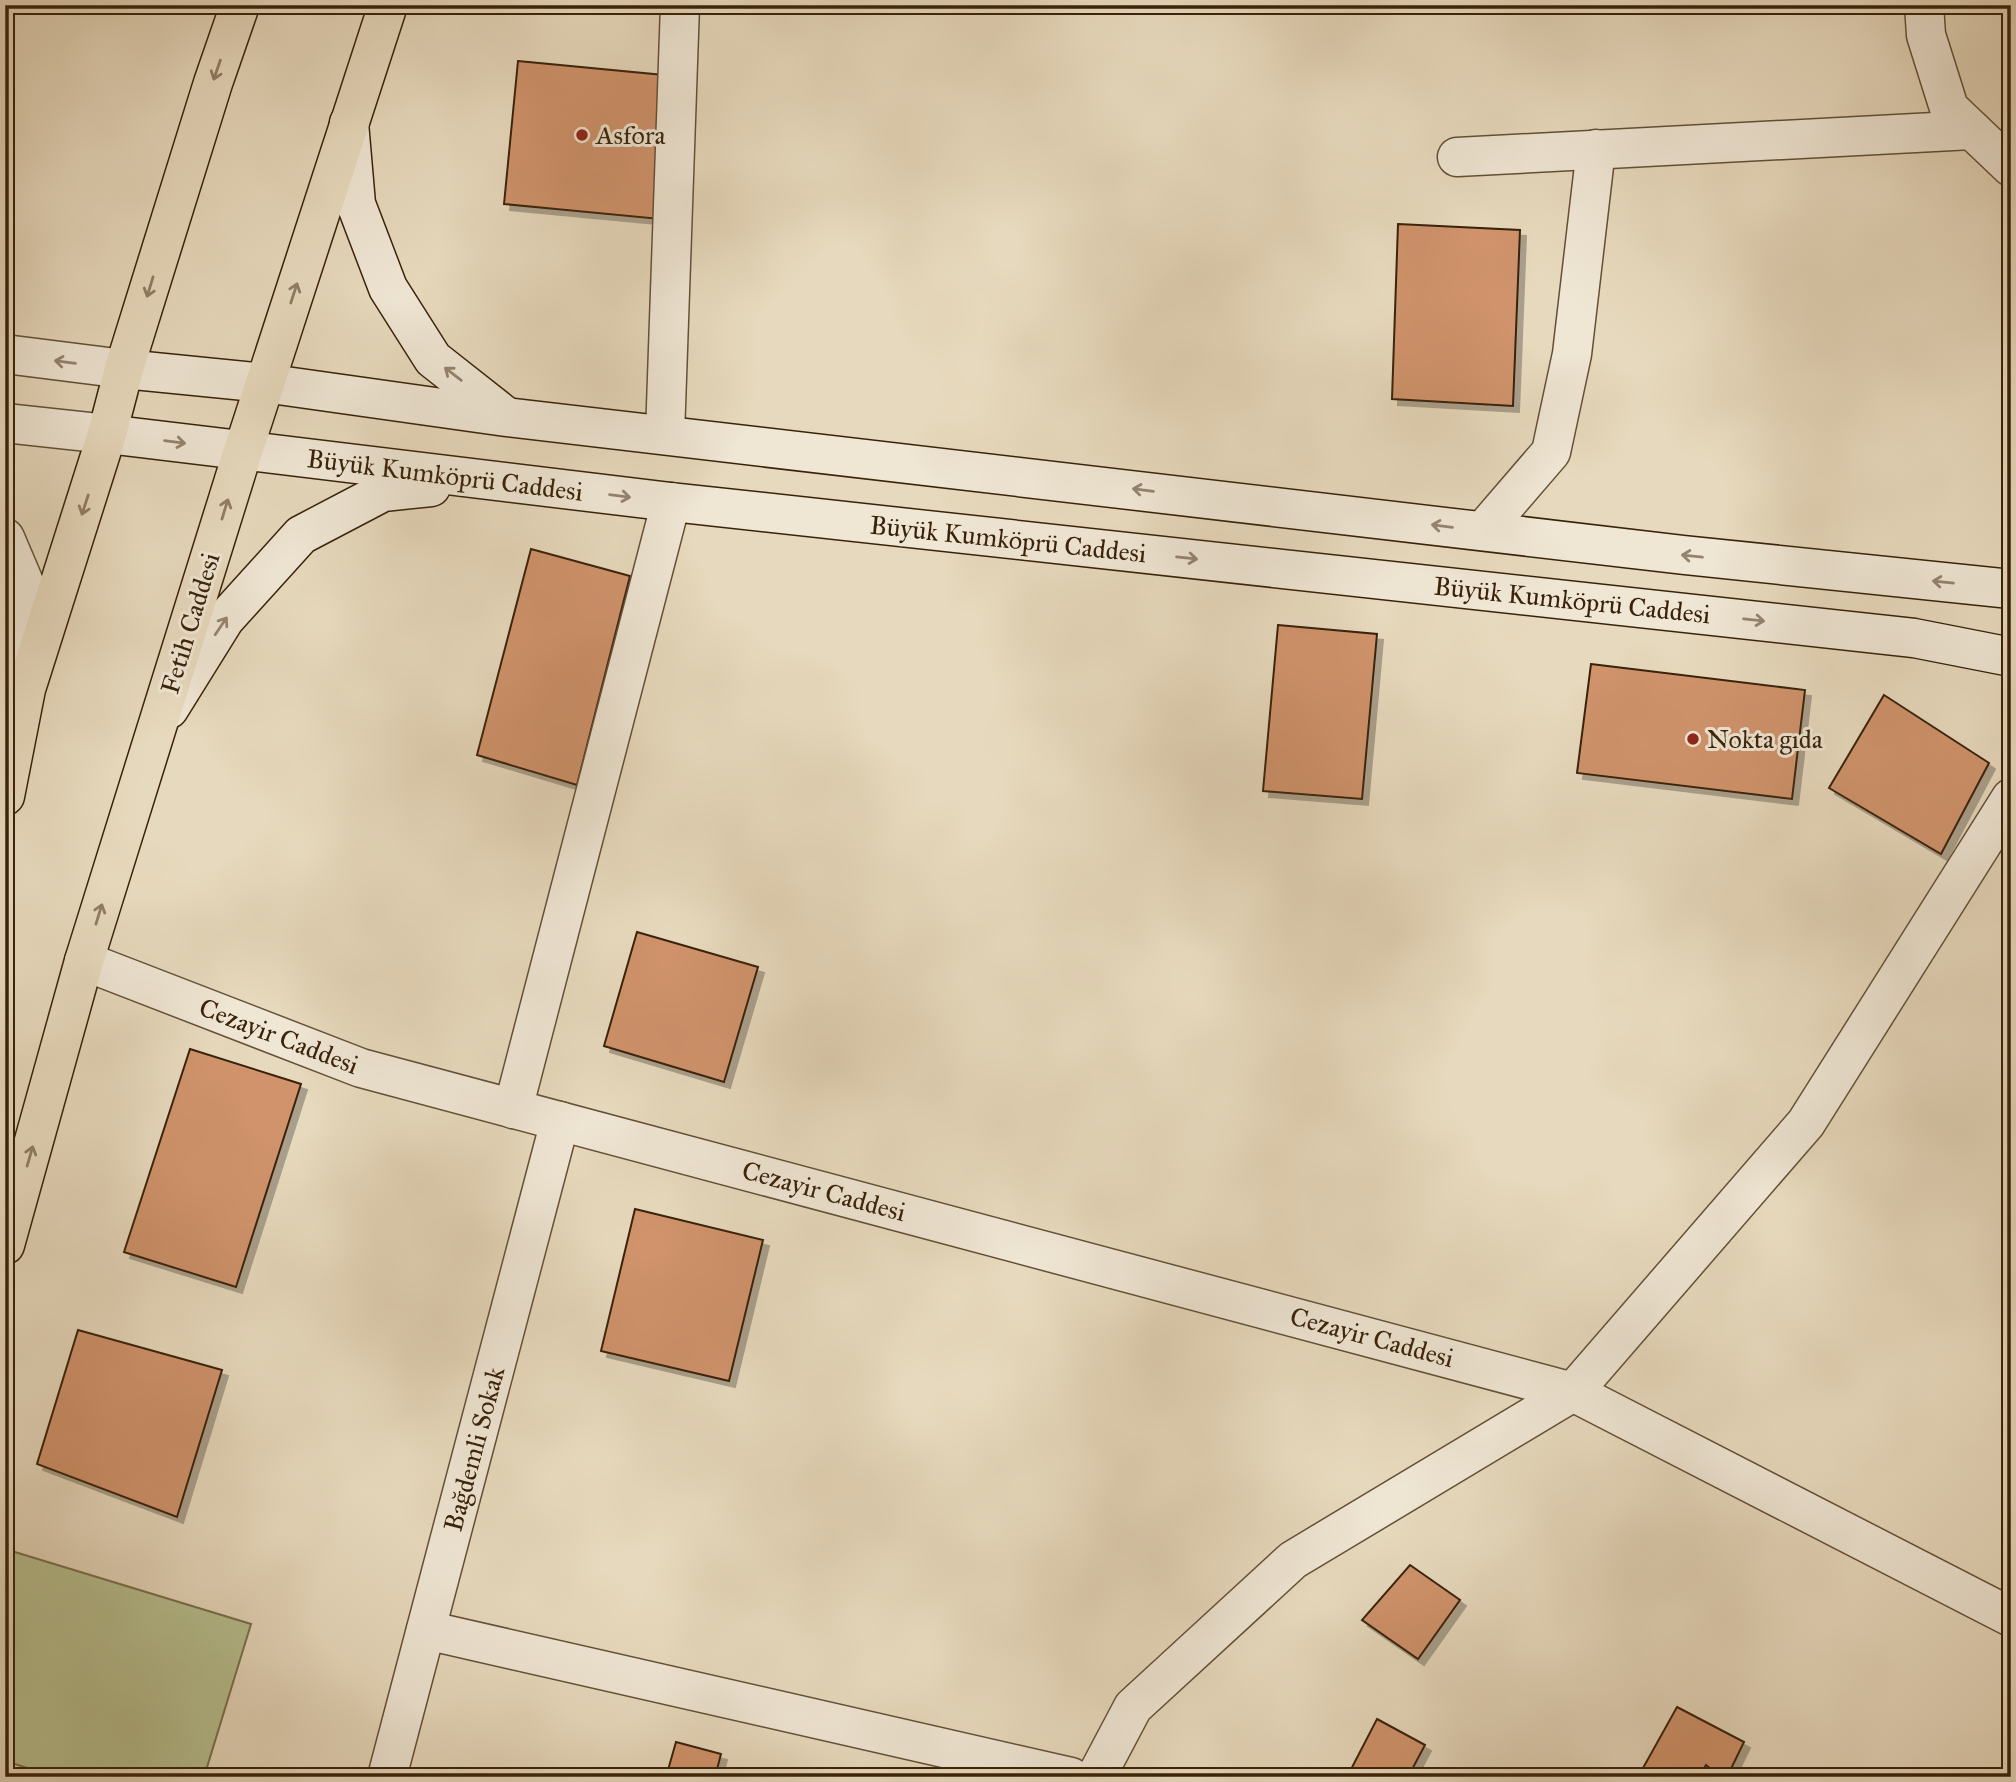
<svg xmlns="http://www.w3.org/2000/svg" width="2016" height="1782" font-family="'IM FELL Great Primer',serif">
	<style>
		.green { fill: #b7bf90; stroke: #78704d; stroke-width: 2 }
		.building { fill: #d0936c; stroke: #39220a; stroke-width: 2; filter: url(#shadow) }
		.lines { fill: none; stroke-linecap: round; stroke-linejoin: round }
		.minor-casing { stroke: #645037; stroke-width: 41 }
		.tertiary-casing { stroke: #645037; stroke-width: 41 }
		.secondary-casing { stroke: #39220a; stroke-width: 41 }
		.primary-casing { stroke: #39220a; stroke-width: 41 }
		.minor { stroke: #efe6d4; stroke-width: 38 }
		.tertiary { stroke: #efe6d4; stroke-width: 38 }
		.secondary { stroke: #efe6d4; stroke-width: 38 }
		.primary { stroke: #e7d9bd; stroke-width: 38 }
		.oneway { stroke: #907e64 }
		.oneway2 { stroke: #94846f }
		.poi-dot { fill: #8f2418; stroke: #efe6d4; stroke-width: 2.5 }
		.labels { text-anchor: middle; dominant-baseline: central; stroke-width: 6; stroke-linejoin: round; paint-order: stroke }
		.poi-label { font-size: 26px; fill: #39220a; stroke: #efe6d4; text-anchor: start }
		.street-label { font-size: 26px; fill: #39220a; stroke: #efe6d4 }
	</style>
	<defs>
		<filter id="shadow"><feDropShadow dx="6" dy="6" stdDeviation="0" flood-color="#0004"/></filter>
	</defs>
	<rect width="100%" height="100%" fill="#e7d9bd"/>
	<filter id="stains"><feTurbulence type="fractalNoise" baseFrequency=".00286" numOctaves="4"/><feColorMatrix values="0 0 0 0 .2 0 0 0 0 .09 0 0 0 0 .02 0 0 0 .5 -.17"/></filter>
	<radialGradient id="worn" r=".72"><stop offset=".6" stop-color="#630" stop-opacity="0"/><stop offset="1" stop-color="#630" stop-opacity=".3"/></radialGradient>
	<polygon class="green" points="5,1549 251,1624 204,1777 56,1777 5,1761"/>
	<g class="building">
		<polygon points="518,61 674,76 660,219 504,204"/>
		<polygon points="1398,224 1520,230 1513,406 1392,399"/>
		<polygon points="531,549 630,576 577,785 477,755"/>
		<polygon points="1278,625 1377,634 1362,799 1263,791"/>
		<polygon points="1591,664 1805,690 1792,799 1577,773"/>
		<polygon points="1884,695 1989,763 1941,854 1829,788"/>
		<polygon points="637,932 758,967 724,1082 604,1046"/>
		<polygon points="190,1049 301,1084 236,1287 124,1252"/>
		<polygon points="635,1209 763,1240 729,1381 601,1351"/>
		<polygon points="78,1330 222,1370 177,1517 37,1464"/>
		<polygon points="1410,1565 1460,1600 1418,1659 1362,1620"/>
		<polygon points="1677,1707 1744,1742 1727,1777 1721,1777 1706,1765 1699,1777 1638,1777"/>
		<polygon points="1377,1719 1425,1745 1408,1777 1347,1777"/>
		<polygon points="676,1742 721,1754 715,1777 666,1777"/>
	</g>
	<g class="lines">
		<g class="minor-casing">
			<g id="minor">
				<polyline points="1924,5 1926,35 1949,108 2011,167"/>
				<polyline points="1457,157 1972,130"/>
				<polyline points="665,435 680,5"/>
				<polyline points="1483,531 1551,452 1572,354 1596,149"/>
				<polyline points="84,961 361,1068 1573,1392 2011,1617"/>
				<polyline points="513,1109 671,502"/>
				<polyline points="426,1630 1071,1777"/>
				<polyline points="387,1777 560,1121"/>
				<polyline points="1096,1777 1133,1707 1293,1560 1573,1392 1806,1123 2011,798"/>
			</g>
		</g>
		<g class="tertiary-casing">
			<g id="tertiary">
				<polyline points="5,354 124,369"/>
				<polyline points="5,423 107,434"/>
				<polyline points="5,538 28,592 27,674"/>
			</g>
		</g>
		<g class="secondary-casing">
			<g id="secondary">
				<polyline points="349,123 356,204 388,288 433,359 504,415"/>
				<polyline points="124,369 264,383 506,417 1684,555 2011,589"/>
				<polyline points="107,434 671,502 1914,638 2011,657"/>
				<polyline points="169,709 225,619 301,535 383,492 431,487"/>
			</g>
		</g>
		<g class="primary-casing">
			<g id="primary">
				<polyline points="5,796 26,689 107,434 124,369 213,83 240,5"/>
				<polyline points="5,1245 84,961 243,451 388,5"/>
			</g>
		</g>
		<use href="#minor" class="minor"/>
		<use href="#tertiary" class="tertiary"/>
		<use href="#secondary" class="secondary"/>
		<use href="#primary" class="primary"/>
	</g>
	<defs><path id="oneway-shaft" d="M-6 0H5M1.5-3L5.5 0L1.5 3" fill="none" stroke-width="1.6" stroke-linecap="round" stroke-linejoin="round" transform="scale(1.75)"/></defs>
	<g class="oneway">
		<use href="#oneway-shaft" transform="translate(217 70) rotate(109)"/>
		<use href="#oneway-shaft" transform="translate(150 287) rotate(107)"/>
		<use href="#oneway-shaft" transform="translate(294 293) rotate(-72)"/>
		<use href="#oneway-shaft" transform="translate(85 505) rotate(108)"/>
		<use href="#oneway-shaft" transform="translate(225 509) rotate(-73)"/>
		<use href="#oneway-shaft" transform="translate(99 914) rotate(-73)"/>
		<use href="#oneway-shaft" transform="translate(30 1156) rotate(-74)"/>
	</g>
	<g class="oneway2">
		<use href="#oneway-shaft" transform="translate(65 362) rotate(-173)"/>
		<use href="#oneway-shaft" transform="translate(453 374) rotate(-142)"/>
		<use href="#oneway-shaft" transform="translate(175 442) rotate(7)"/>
		<use href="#oneway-shaft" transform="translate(1143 490) rotate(-173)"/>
		<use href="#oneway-shaft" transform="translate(620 496) rotate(7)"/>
		<use href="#oneway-shaft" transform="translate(1442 526) rotate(-173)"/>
		<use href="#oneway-shaft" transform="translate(1692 556) rotate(-174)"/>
		<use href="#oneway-shaft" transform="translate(1187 558) rotate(6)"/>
		<use href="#oneway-shaft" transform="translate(1943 582) rotate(-174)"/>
		<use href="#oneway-shaft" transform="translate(1754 620) rotate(6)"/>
		<use href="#oneway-shaft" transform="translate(221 626) rotate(-56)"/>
	</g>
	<g class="poi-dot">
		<circle cx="582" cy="135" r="7"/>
		<circle cx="1693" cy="739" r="7"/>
	</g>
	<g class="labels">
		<g class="poi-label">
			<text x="596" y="135">Asfora</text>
			<text x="1707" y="739">Nokta gıda</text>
		</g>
		<g class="street-label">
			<text transform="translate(445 475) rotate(7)">Büyük Kumköprü Caddesi</text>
			<text transform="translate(1008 539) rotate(6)">Büyük Kumköprü Caddesi</text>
			<text transform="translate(1572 600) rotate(6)">Büyük Kumköprü Caddesi</text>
			<text transform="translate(190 623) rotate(-73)">Fetih Caddesi</text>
			<text transform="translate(279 1036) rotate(21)">Cezayir Caddesi</text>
			<text transform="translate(824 1191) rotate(15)">Cezayir Caddesi</text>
			<text transform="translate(1372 1337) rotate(15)">Cezayir Caddesi</text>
			<text transform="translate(474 1449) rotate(-75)">Bağdemli Sokak</text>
		</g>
	</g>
	<rect width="2016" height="1782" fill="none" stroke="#e7d9bd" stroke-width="28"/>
	<rect x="7" y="7" width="2002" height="1768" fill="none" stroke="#39220a" stroke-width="3.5"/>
	<rect x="14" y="14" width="1988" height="1754" fill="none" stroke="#39220a" stroke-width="2"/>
	<rect width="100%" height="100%" filter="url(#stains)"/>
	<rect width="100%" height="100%" fill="url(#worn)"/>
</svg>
